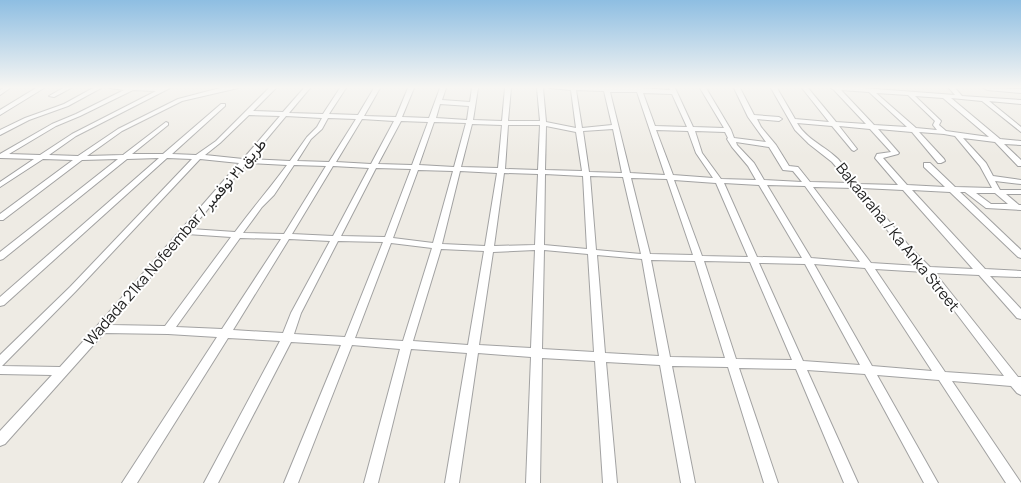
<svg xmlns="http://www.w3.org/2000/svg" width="1021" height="483" font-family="Manrope,Vazirmatn,sans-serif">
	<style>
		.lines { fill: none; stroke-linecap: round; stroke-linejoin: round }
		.minor-casing { stroke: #a2a2a2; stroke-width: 2 }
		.minor { fill: #fff; fill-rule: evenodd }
		.labels { text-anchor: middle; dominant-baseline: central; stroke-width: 4; stroke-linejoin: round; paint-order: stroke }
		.street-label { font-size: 15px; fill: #1e1e1e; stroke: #fff }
	</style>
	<rect width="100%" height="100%" fill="#eeebe4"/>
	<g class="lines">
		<g class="minor-casing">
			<g id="minor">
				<polygon points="3,88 10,88 0,95 0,90"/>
				<polygon points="36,88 44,88 0,115 0,110"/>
				<polygon points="63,88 71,88 54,97 49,96"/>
				<polygon points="93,88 101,88 68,106 29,120 0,135 0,130 25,118 64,104"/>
				<path d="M110,88H170L76,136L49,155L78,156L118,129L178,99L220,88H238L182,101L122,131L87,156L123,155L166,122L168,123V125L132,154H163L221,104H225V106L172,154L196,155L216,141L269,88H276L253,111L283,112L304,88H310L289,113L323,114L340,88H346L329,114L358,115L374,88H380L364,116L396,117L408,88H414L402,117L429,118L440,88H446L442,100L470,102L472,88H478L473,120L502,121L505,88H511L508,121H540L537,88H543L546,122L576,128L571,90L550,88H641L670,90L669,88H675L693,127L724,128L700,88H706L731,130L734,138L766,142L748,117L734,88H740L754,115L779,117L782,119L779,121L757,119L761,127L776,145L789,166L798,167L810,182L850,183L832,162L809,144L795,130L771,88H777L795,119L829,122L802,88H808L836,122L866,124L834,90L831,88H862L955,95L949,88H955L962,96L1021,100V104L989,101L1021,127V132L982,101L951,98L1000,139L1021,141V145L1004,144L1021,160V166H1018L995,142L963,138L986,163L993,176L1021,180V184L995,181L1000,190H1021V194H1006L1019,205H1021V210L986,208L965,192H960L1021,250V258L1018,257L950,192L912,190L985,269L1021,271V277L990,276L1021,309V319L1017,318L979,275L935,273L1018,377H1021V395L1017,393L1011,386L952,381L1021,483H1006L939,380L877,375L938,483H924L865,374L807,370L858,483H844L796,369L739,368L778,483H764L728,367L672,366L695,483H681L660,365L606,362L617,483H603L595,361L542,358L540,483H526L531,357L478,353L459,483H445L467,353L411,349L378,483H364L400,349L352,345L298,483H284L341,345L291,342L218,483H204L280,341L228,338L137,483H122L217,337L168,334L104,333L5,444L0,446V431L52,375L0,374V355L70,287L192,159L167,158L4,305L0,306V297L159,158L127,159L3,259L0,260V252L118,159L82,160L3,220H0V214L73,160L43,159L0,187V182L34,159L0,158V154L52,124L76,114L124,90ZM133,90L156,91L72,134L40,155L9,154L56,126L80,116ZM576,90L604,91L612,125L582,128ZM841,90L869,92L907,127L874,125ZM610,92H637L665,175L630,173ZM643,93L672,94L687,127L655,126ZM876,93L908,95L935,121L933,125L937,130L916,128ZM915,96L943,98L989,137L946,131L939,125L941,121L940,120ZM440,104L469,106L467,120L436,118ZM249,115L280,116L243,159L205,155L220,143ZM286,116L322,118L317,127L307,137L290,161L250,159ZM328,118L356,119L329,162L297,161L311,139L322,129ZM362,119L394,121L371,164L336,162ZM401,121L428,122L412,165L378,164ZM434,122L466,123L454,167L419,165ZM797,123L832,126L852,150L854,151L857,149L839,126L870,129L891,152L877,154L875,158L898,185L858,184C852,176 845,167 838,159C825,146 807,140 797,123ZM472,124L502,125L498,168L461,167ZM508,125H540L538,170L505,169ZM546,126L576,132L582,171L545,170ZM613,129L622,173L589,172L583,131ZM878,129L912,132L938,163H941L945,161L944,159L919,132L944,134L955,136L980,166L992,188L955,187L930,163H924V167L945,187L907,185L883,158L898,154L899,153ZM656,130L688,131L696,153L713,178L673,175ZM695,131L725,132L728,138L727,139L732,147L748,166L756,180L721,179L702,153ZM736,142L769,147L783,170L793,171L802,182L764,180L754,163L737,145ZM200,159L239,163L97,326L60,367L2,366L76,291ZM247,163L287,165C270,188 252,209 235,232L191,229ZM294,165L326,166L284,234L243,233L262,207L274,195ZM333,166L369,168L333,236L292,234ZM376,168L411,169L385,237L341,236ZM418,170L453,171L433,243L393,238ZM460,171L497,173L485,246L442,244ZM504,173L538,174L535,245L494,246ZM545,174L583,176L587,249L544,245ZM590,176L623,177L641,254L596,250ZM631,178L667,179L693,255L650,254ZM674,180L716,183L748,257L702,256ZM724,183L759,185L802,258L757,257ZM767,185L805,186L860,262L811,258ZM813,187L854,188L903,250L919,266L871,263ZM862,188L903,190L973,269L930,267L909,246ZM976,193H995L1008,204H991ZM187,234L231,237L165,326L110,325ZM240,238L281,239L222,329L176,327ZM289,239L330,241L291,313L283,333L233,330ZM338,241L383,242L345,337L294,334L301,313ZM391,243L432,248L403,341L355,338ZM441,249L484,251L468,345L413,341ZM535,250L531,348L479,345L493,252ZM544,250L588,254L594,352L542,349ZM597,255L642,259L659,356L605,353ZM651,260L695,261L725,358L670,357ZM704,261L750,262L792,360L736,359ZM759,263L805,264L860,365L803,361ZM814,264L865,268L932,371L872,366ZM875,269L925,272L1004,376L945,372Z"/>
				<polygon points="984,88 1021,89 1021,93 987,90"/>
			</g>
		</g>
		<use href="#minor" class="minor"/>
	</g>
	<linearGradient id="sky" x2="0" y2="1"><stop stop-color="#8ebee2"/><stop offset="0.56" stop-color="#f7f6f3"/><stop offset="1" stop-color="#f7f6f3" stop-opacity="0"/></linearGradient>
	<rect width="1021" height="156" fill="url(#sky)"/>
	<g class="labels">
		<g class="street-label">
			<text transform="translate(898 237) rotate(51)">Bakaaraha / Ka Anka Street</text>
			<text transform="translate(175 242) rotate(-49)">Wadada 21ka Nofeembar / طريق ٢١ نوفمبر</text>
		</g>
	</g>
</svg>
